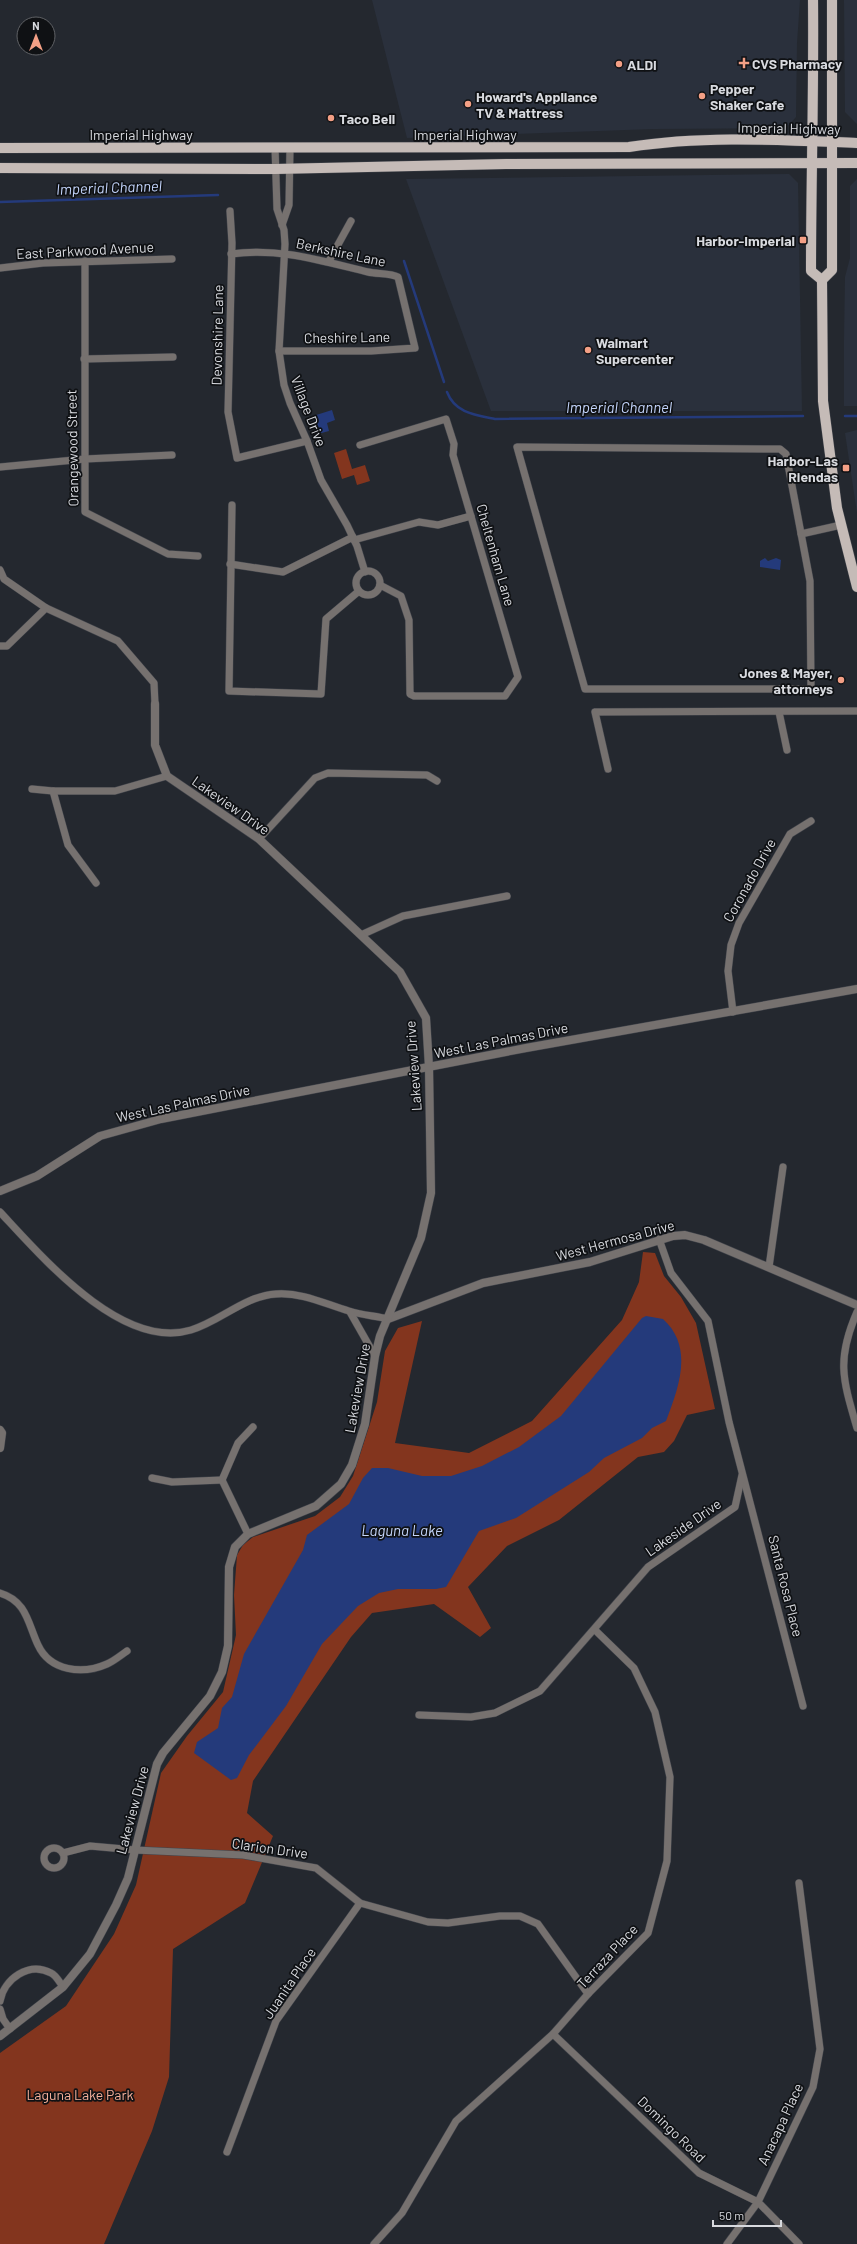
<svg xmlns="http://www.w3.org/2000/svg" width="857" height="2244" font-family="Barlow,sans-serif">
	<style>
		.built { fill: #2a303c }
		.green { fill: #83351e }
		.water { fill: #243a7b }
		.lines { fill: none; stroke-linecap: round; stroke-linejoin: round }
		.stream { stroke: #243a7b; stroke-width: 2.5 }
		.minor-casing { stroke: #41444b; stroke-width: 8 }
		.tertiary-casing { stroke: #41444b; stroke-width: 9 }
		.primary-casing { stroke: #41444b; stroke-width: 11 }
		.minor { stroke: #76716f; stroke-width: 7 }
		.tertiary { stroke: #76716f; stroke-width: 8 }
		.primary { stroke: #c5bbb7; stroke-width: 10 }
		.poi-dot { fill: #f39f85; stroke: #0f1114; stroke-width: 1.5 }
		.labels { text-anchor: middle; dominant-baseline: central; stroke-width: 3.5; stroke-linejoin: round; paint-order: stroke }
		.poi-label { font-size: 14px; font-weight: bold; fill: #d8dadf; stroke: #0f1114; text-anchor: start }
		.street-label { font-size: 14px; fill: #d8dadf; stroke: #0f1114 }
		.park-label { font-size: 14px; fill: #f5b09b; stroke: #0f1114 }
		.water-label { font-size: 15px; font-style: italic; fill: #c4d5fc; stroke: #0f1114 }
	</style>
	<rect width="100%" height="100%" fill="#24282f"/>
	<g class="built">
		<polygon points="372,0 800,0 797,43 796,117 786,128 653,129 407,138"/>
		<polygon points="844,0 857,0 857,124 845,112"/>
		<polygon points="789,174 798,183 802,411 491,411 406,179"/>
		<polygon points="857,179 857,406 844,406 844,340 845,277 850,258 850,186"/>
		<polygon points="857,430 857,513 845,433"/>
	</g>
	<g class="green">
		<polygon points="346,449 352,469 365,465 370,481 357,485 354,475 342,479 334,453"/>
		<polygon points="643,1252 655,1253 664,1276 681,1297 696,1323 715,1409 687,1415 674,1441 664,1452 638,1457 559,1520 507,1546 468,1587 491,1628 480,1637 434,1604 372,1613 351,1637 253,1781 247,1813 273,1836 245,1903 173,1949 169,2077 152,2131 104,2244 0,2244 0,2053 66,2006 114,1934 136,1885 161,1773 187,1736 223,1692 236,1635 234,1595 237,1555 243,1545 253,1537 315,1516 340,1497 353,1476 377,1402 385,1351 398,1328 422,1321 395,1443 469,1453 532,1421 622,1320 639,1282"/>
	</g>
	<g class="water">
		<polygon points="332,410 335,420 327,423 329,431 318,434 313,416"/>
		<polygon points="765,558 768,561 776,558 781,560 780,570 760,567 760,561"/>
		<path d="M646,1316L663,1319C694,1347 679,1387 666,1421L652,1428L642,1438L604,1458L589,1472L516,1518L479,1531L446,1587L436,1589H398L379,1593L358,1606L322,1644L286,1706L249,1755L237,1778L231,1780L194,1753L197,1742L218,1728L222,1708L232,1697L244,1654L303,1550L307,1535L349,1504L363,1478L372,1468H388L422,1476H451L482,1466L519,1447L561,1416L642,1318Z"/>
	</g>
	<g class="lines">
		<g class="stream">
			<polyline points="0,202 218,195"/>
			<polyline points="404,261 444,382"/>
			<path d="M447,392C455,413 475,415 495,419L803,416"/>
			<polyline points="845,416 857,416"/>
		</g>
		<g class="minor-casing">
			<g id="minor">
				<polyline points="275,147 277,209 284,230 285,244 279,351 284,385 290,403 307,441 321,480 347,525 357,546 365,572"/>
				<polyline points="230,211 232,243 228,412 237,458 307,441"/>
				<polyline points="282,225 289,205 290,148"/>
				<path d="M231,254C279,247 322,261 368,272C377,274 391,273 398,277L415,348L371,351H279"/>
				<polyline points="85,261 85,512 168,554 198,556"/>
				<polyline points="329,261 351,221"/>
				<polyline points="0,268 43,263 172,259"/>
				<polyline points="84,359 173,357"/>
				<polyline points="360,445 446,419 454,444 453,455 518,677 505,696 414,696 410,694 409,620 401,596 380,585"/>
				<polygon points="517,447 773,449 780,449 786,454 810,581 811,689 585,689"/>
				<polyline points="0,467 85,459 172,455"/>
				<polyline points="232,505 229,691 321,694 326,619 359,591"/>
				<polyline points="801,534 841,525"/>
				<polyline points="354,540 419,522 438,525 471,516"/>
				<polyline points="230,564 283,572 353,537"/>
				<polyline points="0,570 4,579 46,608 118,641 154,683 155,704"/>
				<circle cx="368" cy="583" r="12"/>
				<polyline points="0,646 7,646 46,608"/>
				<polyline points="779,712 787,750"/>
				<polyline points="608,769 595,712 857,711"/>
				<polyline points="32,789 53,791"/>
				<polyline points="259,839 315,778 328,773 427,775 437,781"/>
				<polyline points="96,883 68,845 53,791 115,791 167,776"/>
				<polyline points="361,935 403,916 507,896"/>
				<polyline points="733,1012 728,971 731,945 739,923 790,834 811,821"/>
				<path d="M0,1212C42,1257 122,1351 191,1330C221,1321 244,1296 276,1294C302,1292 325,1304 349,1311C362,1315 375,1316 388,1319"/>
				<polyline points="659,1239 671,1273 708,1321 729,1422 803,1706"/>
				<polyline points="769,1267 783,1167"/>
				<polyline points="350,1312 375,1356"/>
				<path d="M857,1312C836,1360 843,1380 857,1428"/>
				<polyline points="152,1478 172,1482 222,1480"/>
				<polyline points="248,1534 222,1480 238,1443 253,1427"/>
				<path d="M0,1593C27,1601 28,1624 38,1645C50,1671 82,1675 107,1664C114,1661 121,1655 127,1651"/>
				<polyline points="419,1715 471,1717 495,1713 540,1691 648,1567 735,1507 742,1475"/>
				<circle cx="54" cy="1858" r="10"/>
				<polyline points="63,1853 90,1846 135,1850 243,1855 316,1868 360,1903 428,1922 448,1923 500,1916 520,1916 538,1924 588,1994"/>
				<path d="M0,2001C4,1979 29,1961 51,1973C56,1975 60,1983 63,1987"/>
				<polyline points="0,2009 3,2019 10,2029"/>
				<polyline points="553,2034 699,2173 758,2202 799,2244"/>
				<polyline points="227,2152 276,2021 360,1903"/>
				<polyline points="374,2244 402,2213 456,2121 553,2034 588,1994 648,1933 667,1861 670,1777 655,1712 634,1668 595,1630"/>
				<polyline points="727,2244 758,2202 813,2087 820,2049 799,1883"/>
			</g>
		</g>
		<g class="tertiary-casing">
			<g id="tertiary">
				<polyline points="0,1191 37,1176 100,1136 161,1119 526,1048 857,989"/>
				<polyline points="388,1319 483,1283 590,1262 673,1236 685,1235 704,1240 857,1305"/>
				<polyline points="0,1430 2,1433 0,1448"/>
				<polyline points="0,2036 63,1987 90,1954 116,1905 128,1878 157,1764 163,1753 210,1696 222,1672 228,1646 229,1567 235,1547 248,1534 316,1506 341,1484 352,1465 365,1424 375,1356 380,1336 421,1238 431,1193 429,1067 426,1018 400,972 259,839 167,776 155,745 155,704"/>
			</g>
		</g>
		<g class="primary-casing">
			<g id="primary">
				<path d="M813,0C814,90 811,180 811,271L822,280"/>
				<polyline points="832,0 832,270 822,280 823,401 837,508 857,587"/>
				<path d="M0,148L629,147C704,135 782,140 857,143"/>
				<polyline points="0,168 275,169 506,164 857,163"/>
			</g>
		</g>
		<use href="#minor" class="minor"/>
		<use href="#tertiary" class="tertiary"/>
		<use href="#primary" class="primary"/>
	</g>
	<g class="poi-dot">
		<path d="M742 57h4v4h4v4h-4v4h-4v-4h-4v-4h4z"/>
		<circle cx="619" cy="64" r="4"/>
		<circle cx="702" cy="96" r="4"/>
		<circle cx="468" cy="104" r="4"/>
		<circle cx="331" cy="118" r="4"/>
		<rect x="799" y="236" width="8" height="8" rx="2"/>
		<circle cx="588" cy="350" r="4"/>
		<rect x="842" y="464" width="8" height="8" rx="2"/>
		<circle cx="841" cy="680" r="4"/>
	</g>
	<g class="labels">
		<g class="poi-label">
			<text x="752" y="63">CVS Pharmacy</text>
			<text x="627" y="64">ALDI</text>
			<text x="710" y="88">Pepper<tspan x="710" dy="16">Shaker Cafe</tspan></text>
			<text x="476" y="96">Howard's Appliance<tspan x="476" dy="16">TV &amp; Mattress</tspan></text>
			<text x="339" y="118">Taco Bell</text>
			<text x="795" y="240" text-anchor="end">Harbor-Imperial</text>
			<text x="596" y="342">Walmart<tspan x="596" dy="16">Supercenter</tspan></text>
			<text x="838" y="460" text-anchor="end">Harbor-Las<tspan x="838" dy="16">Riendas</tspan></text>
			<text x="833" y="672" text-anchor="end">Jones &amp; Mayer,<tspan x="833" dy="16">attorneys</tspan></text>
		</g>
		<g class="street-label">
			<text transform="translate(789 128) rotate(1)">Imperial Highway</text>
			<text x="141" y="134">Imperial Highway</text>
			<text x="465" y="134">Imperial Highway</text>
			<text transform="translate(85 250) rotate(-3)">East Parkwood Avenue</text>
			<text transform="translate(341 252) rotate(12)">Berkshire Lane</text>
			<text transform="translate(217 335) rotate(-89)">Devonshire Lane</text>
			<text transform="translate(347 337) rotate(-1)">Cheshire Lane</text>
			<text transform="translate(309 411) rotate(69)">Village Drive</text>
			<text transform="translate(72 448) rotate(-91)">Orangewood Street</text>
			<text transform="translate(496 555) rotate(74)">Cheltenham Lane</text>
			<text transform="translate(231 805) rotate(35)">Lakeview Drive</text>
			<text transform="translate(749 880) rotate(-61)">Coronado Drive</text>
			<text transform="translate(501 1040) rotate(-11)">West Las Palmas Drive</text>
			<text transform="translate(413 1066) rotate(-94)">Lakeview Drive</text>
			<text transform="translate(183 1103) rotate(-12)">West Las Palmas Drive</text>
			<text transform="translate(615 1240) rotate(-15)">West Hermosa Drive</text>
			<text transform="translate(357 1388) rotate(-80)">Lakeview Drive</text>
			<text transform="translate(683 1527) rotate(-35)">Lakeside Drive</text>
			<text transform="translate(786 1586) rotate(76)">Santa Rosa Place</text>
			<text transform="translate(132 1810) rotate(-75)">Lakeview Drive</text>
			<text transform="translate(270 1848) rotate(8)">Clarion Drive</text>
			<text transform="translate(607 1956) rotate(-47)">Terraza Place</text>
			<text transform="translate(289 1983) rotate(-56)">Juanita Place</text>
			<text transform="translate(780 2124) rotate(-65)">Anacapa Place</text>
			<text transform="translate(672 2129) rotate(44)">Domingo Road</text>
		</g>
		<g class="park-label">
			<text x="80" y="2094">Laguna Lake Park</text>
		</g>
		<g class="water-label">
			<text transform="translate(109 187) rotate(-2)">Imperial Channel</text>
			<text x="619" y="407">Imperial Channel</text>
			<text x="402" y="1530">Laguna Lake</text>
		</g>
	</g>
	<g transform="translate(36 36)"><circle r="19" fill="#0f1114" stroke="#5f6165"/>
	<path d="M0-3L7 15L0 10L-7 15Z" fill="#f39f85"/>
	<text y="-6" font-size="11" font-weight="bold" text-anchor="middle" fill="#d8dadf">N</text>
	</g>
	<path d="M713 2220v6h68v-6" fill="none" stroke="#d8dadf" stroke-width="2"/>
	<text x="719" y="2220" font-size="12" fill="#d8dadf" stroke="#0f1114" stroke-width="3" paint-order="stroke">50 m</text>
</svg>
